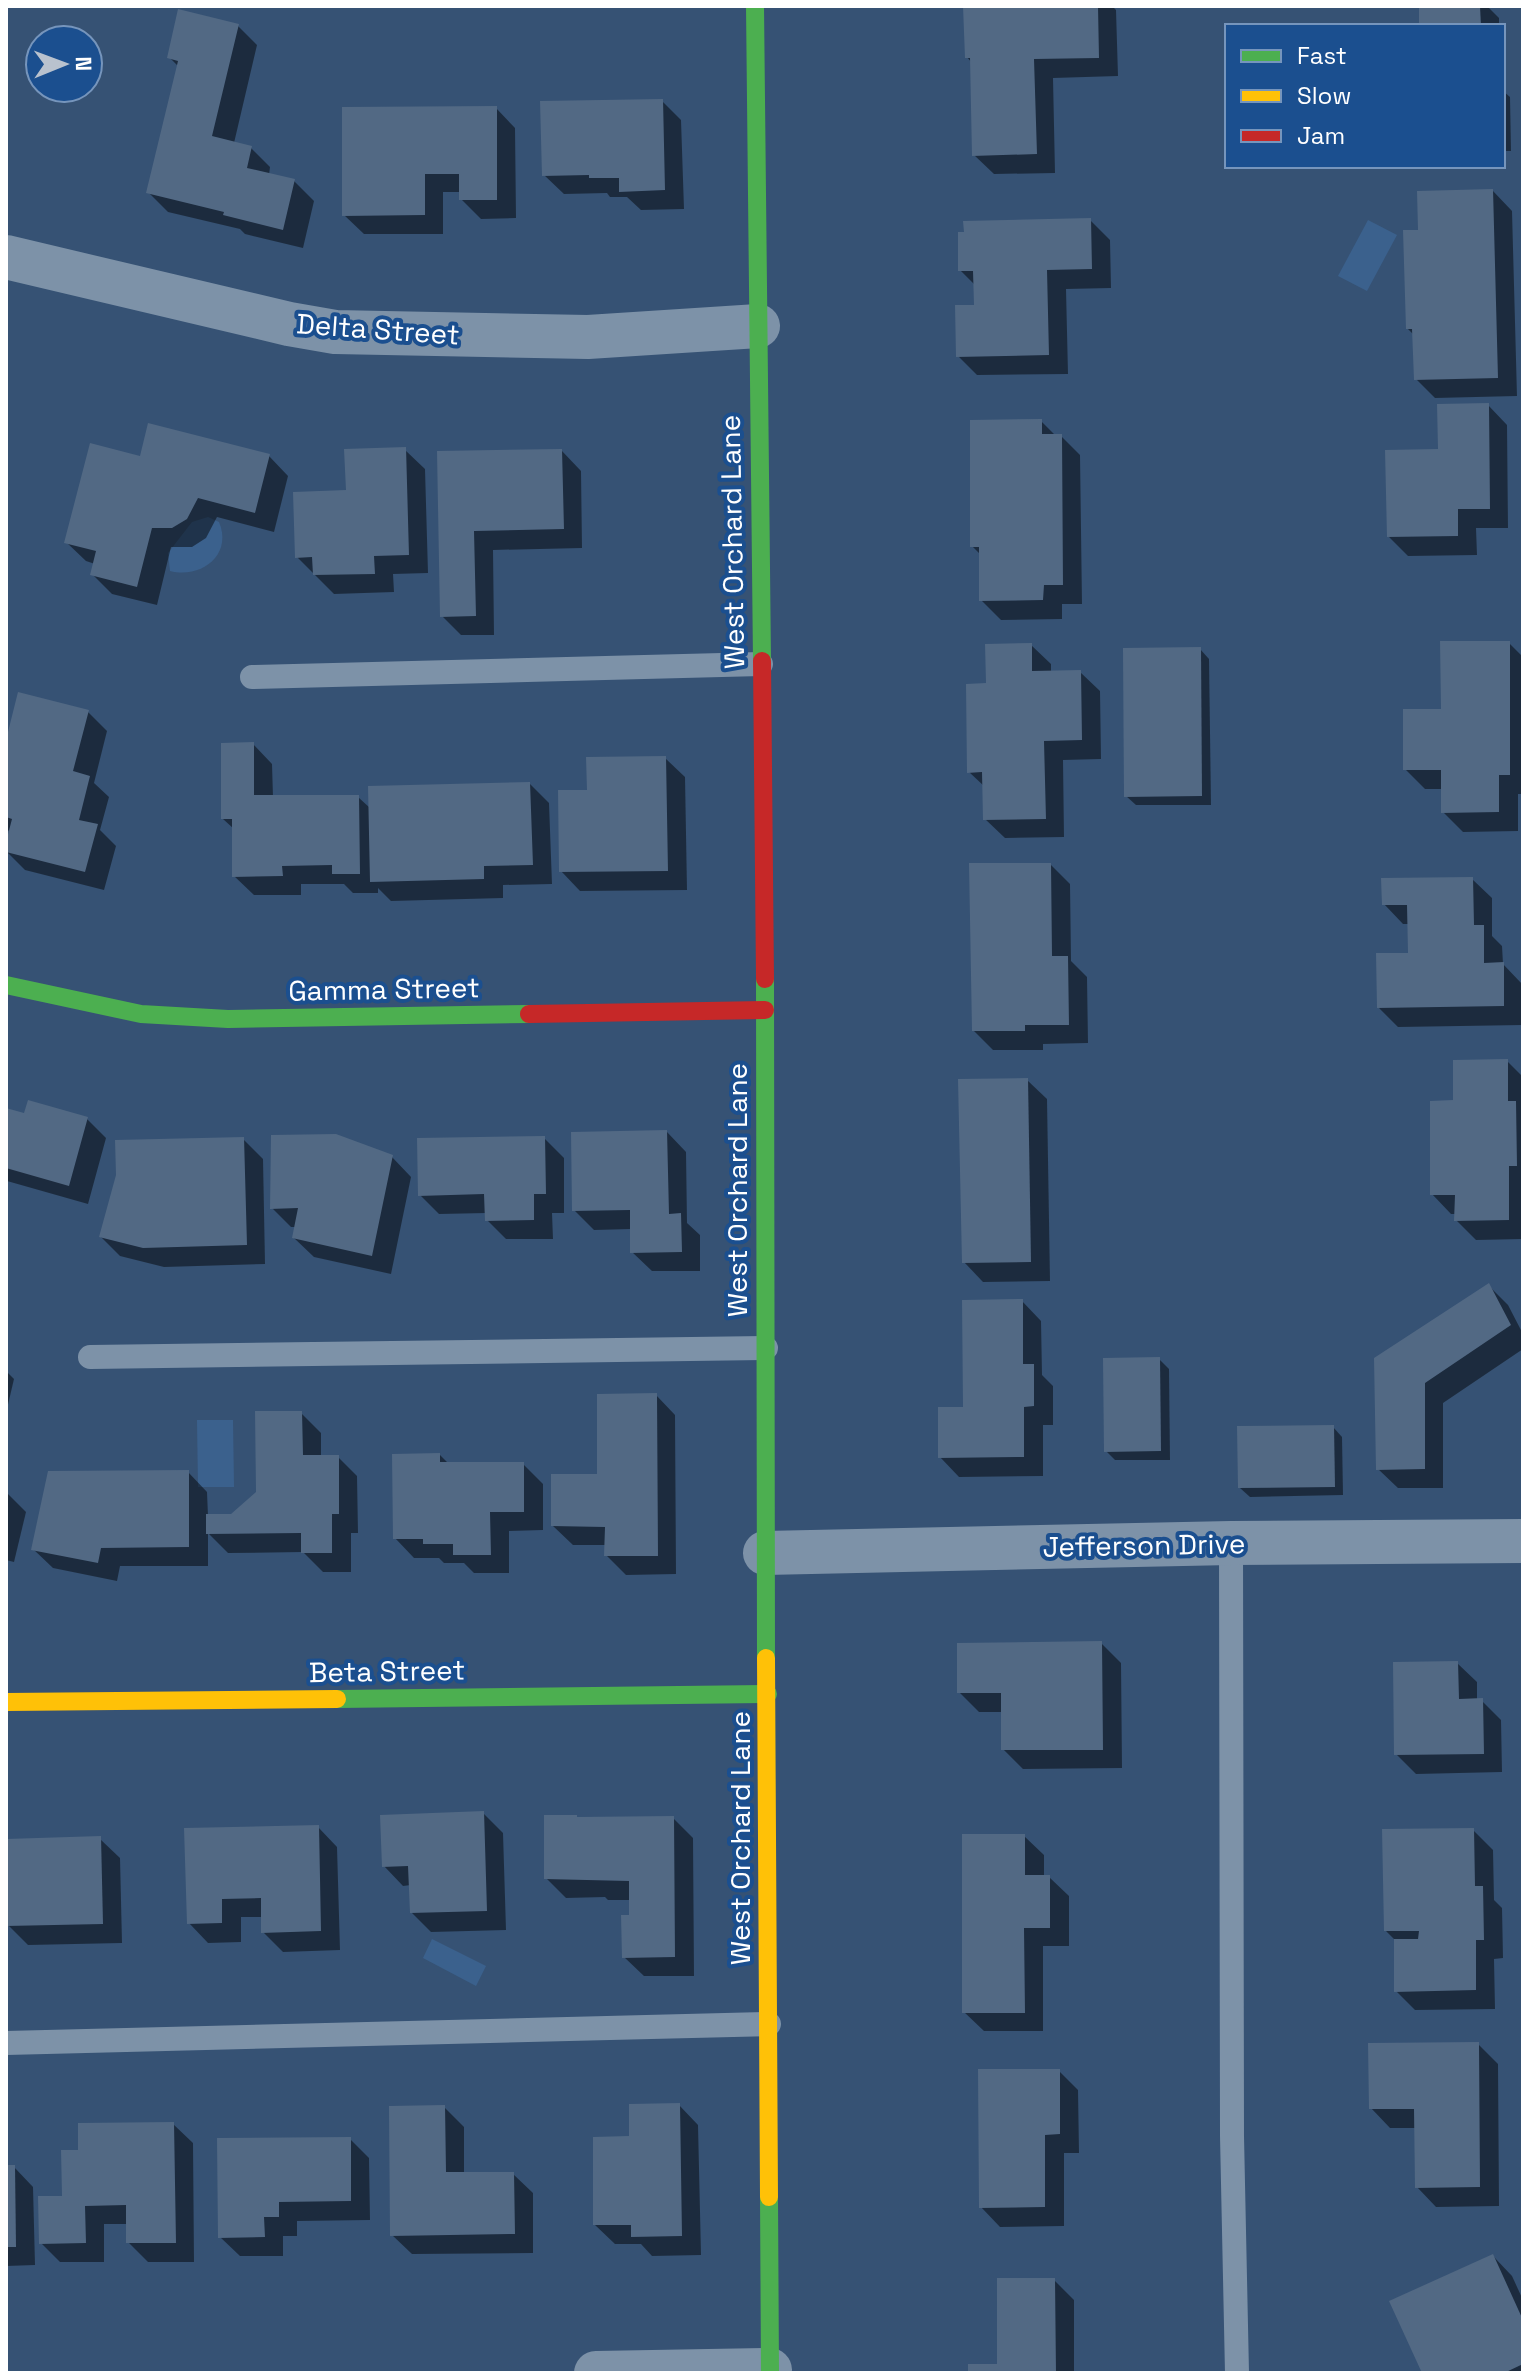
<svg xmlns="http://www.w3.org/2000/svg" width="1529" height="2379" font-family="'Space Grotesk',sans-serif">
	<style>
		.water { fill: #3b618d }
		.shadow { fill: #0007 }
		.building { fill: #526984 }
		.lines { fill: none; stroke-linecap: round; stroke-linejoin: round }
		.lane { stroke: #7d92a8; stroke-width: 24 }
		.street { stroke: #7d92a8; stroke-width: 44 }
		.fast { stroke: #4caf50; stroke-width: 18 }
		.slow { stroke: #ffc107; stroke-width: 18 }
		.jam { stroke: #c62828; stroke-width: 18 }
		.labels { text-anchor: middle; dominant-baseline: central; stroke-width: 8; stroke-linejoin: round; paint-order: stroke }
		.street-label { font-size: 28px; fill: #fff; stroke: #1b4f8f }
	</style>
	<rect width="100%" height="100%" fill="#365274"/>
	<g class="water">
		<polygon points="1368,220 1397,235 1367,291 1338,276"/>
		<path d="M208,517L219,522C233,555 201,579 170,571L168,553L192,522Z"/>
		<polygon points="197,1420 233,1420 234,1487 198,1487"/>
		<polygon points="432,1939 486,1966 476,1986 423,1958"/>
	</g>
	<g class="shadow">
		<polygon points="965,6 1112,6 1116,10 1118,76 1053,78 1055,173 994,174 974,155 972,63 967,57"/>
		<polygon points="1421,6 1487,6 1499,18 1499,26 1421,26"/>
		<polygon points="238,26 257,45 234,143 251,148 270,167 269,175 294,181 314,201 303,248 245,234 240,229 168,212 149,193 179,67 169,57"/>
		<polygon points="1503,91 1510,97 1511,151 1503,151"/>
		<polygon points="662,101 681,120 684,209 641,210 627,197 610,197 607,193 564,194 544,175"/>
		<polygon points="496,108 515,128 516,218 481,219 461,199 461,192 443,192 443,234 364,234 344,215"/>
		<polygon points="1493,191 1512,211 1517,396 1435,398 1416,379 1414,335 1407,328 1420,232"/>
		<polygon points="1090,220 1110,240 1111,288 1066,289 1068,374 977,375 958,356 976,306 975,285 960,270"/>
		<polygon points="1488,405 1507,425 1508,528 1476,528 1477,555 1408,556 1388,536 1440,451"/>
		<polygon points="1041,421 1056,436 1061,436 1080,455 1082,604 1062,604 1062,619 1001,620 981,600 981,555 972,546"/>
		<polygon points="405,450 425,469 428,573 393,574 394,592 334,594 297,557 348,492"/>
		<polygon points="562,451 581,471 582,548 493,550 494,635 461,635 442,616 439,453"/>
		<polygon points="269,456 288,476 274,532 217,517 206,538 192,547 171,547 157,605 112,594 92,574 95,564 86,561 66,542 142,459"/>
		<polygon points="1509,643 1523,657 1523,794 1518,794 1518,831 1463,832 1443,812 1443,789 1425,789 1405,769 1443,711"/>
		<polygon points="1031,645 1051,664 1051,672 1080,672 1100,691 1101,759 1063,760 1064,837 1005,838 985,819 985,787 969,772 988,685"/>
		<polygon points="1200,649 1209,659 1211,805 1136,805 1126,796"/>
		<polygon points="88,712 107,731 94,783 109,797 100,830 116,846 104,890 25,870 6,851 10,832 6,828 6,748"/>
		<polygon points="253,744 272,764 273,797 358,797 370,808 530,784 549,803 552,884 503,885 503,898 391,901 378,888 378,893 353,893 344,884 301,884 301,895 254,895 234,876 234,829 223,819"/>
		<polygon points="665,758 685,777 687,890 580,891 561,871 589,792"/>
		<polygon points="1050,864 1070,884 1071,961 1087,977 1088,1043 1043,1044 1043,1050 993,1050 974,1031"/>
		<polygon points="1472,879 1492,898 1492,936 1502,946 1503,964 1522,984 1523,1025 1398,1027 1379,1008 1410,955 1409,924 1403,924 1384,904"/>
		<polygon points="1507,1061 1523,1077 1523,1239 1476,1240 1456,1220 1456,1214 1451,1214 1432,1194 1455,1102"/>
		<polygon points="1027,1080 1047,1099 1050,1281 983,1282 964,1262"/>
		<polygon points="6,1110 26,1116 87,1119 106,1138 88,1204 7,1181 6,1184"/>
		<polygon points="667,1132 686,1152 687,1223 700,1235 700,1271 652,1271 632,1252 632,1229 594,1230 574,1210"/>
		<polygon points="544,1138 564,1158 564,1213 552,1213 553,1239 506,1239 487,1220 487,1213 439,1214 420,1195"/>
		<polygon points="243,1139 263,1159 265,1264 164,1267 120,1256 101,1237"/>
		<polygon points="392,1157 411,1177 391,1274 314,1257 294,1238 297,1227 291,1227 272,1208"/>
		<polygon points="1489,1286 1508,1305 1523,1334 1523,1349 1443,1403 1443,1488 1398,1488 1378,1469 1376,1359"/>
		<polygon points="1022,1301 1041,1321 1042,1375 1053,1386 1053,1425 1043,1425 1043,1476 959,1477 940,1457"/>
		<polygon points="1159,1359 1169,1369 1170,1460 1115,1460 1106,1451"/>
		<polygon points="6,1371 14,1379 6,1413"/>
		<polygon points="656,1395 675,1415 676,1574 626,1575 606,1555 606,1545 573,1545 553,1526 599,1476"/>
		<polygon points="301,1413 321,1433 321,1457 338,1457 357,1476 358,1533 351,1533 351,1572 323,1572 303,1552 228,1553 208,1533 208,1566 120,1566 117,1581 53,1568 33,1549 188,1472 207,1492 208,1516 232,1516 258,1493"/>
		<polygon points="1333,1427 1342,1437 1343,1495 1250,1497 1240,1488"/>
		<polygon points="440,1455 449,1464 523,1464 543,1484 543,1530 509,1531 509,1573 474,1573 464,1563 444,1563 439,1558 414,1558 395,1538"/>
		<polygon points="6,1492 26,1512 14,1562 6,1560"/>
		<polygon points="1101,1643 1121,1663 1122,1768 1023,1769 1003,1749 1003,1712 979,1712 959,1692"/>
		<polygon points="1457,1663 1477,1682 1477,1701 1482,1701 1501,1720 1502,1772 1416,1774 1396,1754"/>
		<polygon points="483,1813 503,1833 506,1930 431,1932 412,1913 411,1885 403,1886 384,1866"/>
		<polygon points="673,1818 693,1838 694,1976 644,1976 624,1957 631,1917 631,1900 608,1900 605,1897 566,1898 546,1878 578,1819"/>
		<polygon points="318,1827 337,1847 340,1950 283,1952 263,1932 263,1917 241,1917 241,1942 208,1943 189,1923"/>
		<polygon points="1473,1830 1493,1850 1494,1900 1502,1908 1503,1958 1494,1959 1495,2009 1415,2010 1396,1991 1396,1941 1386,1931"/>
		<polygon points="1024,1836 1044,1855 1044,1877 1049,1877 1069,1896 1069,1946 1043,1946 1043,2031 984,2031 964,2012"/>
		<polygon points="100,1839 120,1858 122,1943 28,1945 8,1925 6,1900 6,1841"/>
		<polygon points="1478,2044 1498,2064 1499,2206 1436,2207 1417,2187 1416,2128 1390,2128 1371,2108"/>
		<polygon points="1059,2071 1078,2090 1079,2153 1064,2153 1064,2226 1000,2227 981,2207"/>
		<polygon points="679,2105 698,2125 701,2255 652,2256 641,2244 615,2244 595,2225 631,2138"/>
		<polygon points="444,2107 464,2127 464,2174 513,2174 533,2193 533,2253 412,2254 392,2235"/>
		<polygon points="173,2124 193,2143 194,2262 148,2262 128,2242 128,2224 104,2224 104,2262 60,2262 41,2243 64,2198 79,2152"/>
		<polygon points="350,2139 369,2158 370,2220 297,2221 297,2236 283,2236 283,2256 240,2256 220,2237"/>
		<polygon points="6,2167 14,2167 33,2187 35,2265 6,2266"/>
		<polygon points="1493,2256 1512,2276 1523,2300 1523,2373 1424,2373"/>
		<polygon points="1054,2280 1074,2300 1074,2373 970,2373 999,2366"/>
	</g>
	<g class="building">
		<polygon points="963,6 1098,6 1099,58 1034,59 1037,154 972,156 970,58 965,58"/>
		<polygon points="1419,6 1480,6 1481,26 1419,26"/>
		<polygon points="178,9 239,24 212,136 252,146 247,168 295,179 283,230 223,215 224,212 146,193 178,61 167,58"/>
		<polygon points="663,99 665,190 619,192 619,178 589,178 589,175 542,176 540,101"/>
		<polygon points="497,106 497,200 459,200 459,174 425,174 425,215 342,216 342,107"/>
		<polygon points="1493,189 1498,378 1414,380 1412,329 1406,329 1403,230 1418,230 1417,191"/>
		<polygon points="1091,218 1092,269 1047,270 1049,355 956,357 955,305 974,305 973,271 958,271 958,232 964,232 963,221"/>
		<polygon points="1489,403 1490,509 1458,509 1458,536 1387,537 1385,450 1438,449 1437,404"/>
		<polygon points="1042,419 1042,434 1062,434 1063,585 1044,585 1043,600 979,601 979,547 970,547 970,420"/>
		<polygon points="148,423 270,454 255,513 198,498 187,519 172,528 152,528 137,587 90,575 96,551 64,543 90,443 140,456"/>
		<polygon points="406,447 409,555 374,556 375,574 313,575 312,557 295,558 293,492 346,490 344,449"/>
		<polygon points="562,449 564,529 474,531 476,616 440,617 437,451"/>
		<polygon points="1440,641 1510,641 1510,775 1499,775 1499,812 1441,813 1441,770 1403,770 1403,709 1441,709"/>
		<polygon points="1032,643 1032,671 1081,670 1082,740 1044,741 1046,819 983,820 982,772 967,773 966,684 986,683 985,644"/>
		<polygon points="1201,647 1202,796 1124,797 1123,648"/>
		<polygon points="18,692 89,710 73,771 90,776 79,820 98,824 85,872 6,852 6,842 12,819 6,817 6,740"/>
		<polygon points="254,742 254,795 359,795 360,874 332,874 332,865 282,866 283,876 232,877 232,819 221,819 221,743"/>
		<polygon points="666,756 668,871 559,872 558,790 587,790 586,757"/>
		<polygon points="530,782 533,865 484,866 484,879 370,882 368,786"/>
		<polygon points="969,863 1051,863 1052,956 1068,956 1069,1025 1025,1025 1025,1031 972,1031"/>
		<polygon points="1473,877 1474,925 1484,925 1484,963 1504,962 1504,1006 1377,1008 1376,953 1408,953 1407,905 1382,905 1381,878"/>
		<polygon points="1508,1059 1508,1101 1516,1101 1517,1166 1509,1166 1509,1220 1454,1221 1455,1195 1430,1195 1430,1101 1453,1100 1453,1060"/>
		<polygon points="1028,1078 1031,1262 962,1263 958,1079"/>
		<polygon points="28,1100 88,1117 69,1186 6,1168 6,1108 24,1113"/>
		<polygon points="667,1130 669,1214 681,1213 682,1252 630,1253 630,1210 572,1211 571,1132"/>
		<polygon points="336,1134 393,1155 372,1256 292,1238 298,1208 270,1209 271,1135"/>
		<polygon points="545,1136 546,1194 534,1194 534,1220 485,1221 484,1194 418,1196 417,1138"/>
		<polygon points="244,1137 247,1245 143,1248 99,1237 116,1175 115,1140"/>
		<polygon points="1489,1283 1511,1325 1425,1383 1425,1469 1376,1470 1374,1358"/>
		<polygon points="1023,1299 1023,1364 1034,1364 1034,1406 1024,1407 1024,1457 938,1458 938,1407 963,1407 962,1300"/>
		<polygon points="1160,1357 1161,1451 1104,1452 1103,1358"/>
		<polygon points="657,1393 658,1556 604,1556 605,1527 551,1526 551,1474 597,1474 597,1394"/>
		<polygon points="255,1411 302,1411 303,1455 339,1455 339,1514 332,1514 332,1553 301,1553 301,1533 206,1534 206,1514 231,1514 256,1492"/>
		<polygon points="1334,1425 1335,1487 1238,1488 1237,1426"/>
		<polygon points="440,1453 440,1462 524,1462 524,1512 490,1512 491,1555 453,1555 453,1544 423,1544 423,1539 393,1539 392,1454"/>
		<polygon points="189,1470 189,1547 101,1548 98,1563 31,1550 48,1471"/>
		<polygon points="1102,1641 1103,1750 1001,1750 1001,1693 957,1693 957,1643"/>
		<polygon points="1458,1661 1459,1699 1483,1698 1484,1754 1394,1755 1393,1662"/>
		<polygon points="484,1811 487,1911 410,1913 408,1866 382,1867 380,1815"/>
		<polygon points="544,1815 577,1815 577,1817 674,1816 675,1957 622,1958 621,1915 629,1915 629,1881 544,1879"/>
		<polygon points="319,1825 321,1931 261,1933 261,1898 222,1899 222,1923 187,1924 184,1828"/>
		<polygon points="1474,1828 1475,1886 1483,1886 1484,1940 1476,1940 1476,1990 1394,1992 1394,1939 1418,1939 1419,1931 1384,1931 1382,1829"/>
		<polygon points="962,1834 1025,1834 1025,1875 1050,1875 1050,1928 1024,1928 1025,2013 962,2013"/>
		<polygon points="101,1836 103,1924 6,1926 6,1839"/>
		<polygon points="1479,2042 1480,2187 1415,2188 1414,2109 1369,2109 1368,2043"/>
		<polygon points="978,2069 1060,2069 1060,2134 1045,2135 1045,2207 979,2208"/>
		<polygon points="680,2103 682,2236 631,2237 631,2225 593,2225 593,2137 629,2136 629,2104"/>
		<polygon points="445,2105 446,2172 514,2172 515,2234 390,2236 389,2106"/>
		<polygon points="174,2122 176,2243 126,2243 126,2205 85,2206 86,2243 39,2244 38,2196 62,2196 61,2150 78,2150 78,2123"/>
		<polygon points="351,2137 351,2201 279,2202 279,2217 264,2217 265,2237 218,2238 217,2138"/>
		<polygon points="6,2165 15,2165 16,2247 6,2247"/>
		<polygon points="1493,2254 1523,2320 1523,2364 1504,2373 1422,2373 1389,2301"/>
		<polygon points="997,2278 1055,2278 1056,2373 968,2373 968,2364 997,2364"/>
	</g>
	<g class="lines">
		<g class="lane">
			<polyline points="252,677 761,664"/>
			<polyline points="90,1357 766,1348"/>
			<polyline points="1231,1543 1232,2136 1237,2373"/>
			<polyline points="6,2043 769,2024"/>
		</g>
		<g class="street">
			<polyline points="6,257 289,324 335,332 588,337 758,326"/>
			<polyline points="765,1553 1231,1543 1523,1541"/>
			<polyline points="596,2373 770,2370"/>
		</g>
		<g class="fast">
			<polyline points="755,6 762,661"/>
			<polyline points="765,979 766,1658"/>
			<polyline points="6,985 141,1014 228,1019 529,1014"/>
			<polyline points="337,1699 768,1694"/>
			<polyline points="769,2197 770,2373"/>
		</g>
		<g class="slow">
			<polyline points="766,1658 769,2197"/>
			<polyline points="6,1702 337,1699"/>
		</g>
		<g class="jam">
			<polyline points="762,661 765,979"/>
			<polyline points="529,1014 765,1010"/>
		</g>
	</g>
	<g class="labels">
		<g class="street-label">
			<text transform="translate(378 329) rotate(4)">Delta Street</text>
			<text transform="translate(732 542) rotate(-91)">West Orchard Lane</text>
			<text transform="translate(384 989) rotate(-1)">Gamma Street</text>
			<text transform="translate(737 1190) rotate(-90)">West Orchard Lane</text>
			<text transform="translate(1144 1545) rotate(-1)">Jefferson Drive</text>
			<text transform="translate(387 1671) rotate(-1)">Beta Street</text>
			<text transform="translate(740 1838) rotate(-90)">West Orchard Lane</text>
		</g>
	</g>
	<rect width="1529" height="2379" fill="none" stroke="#ffffff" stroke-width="16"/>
	<rect x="1225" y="24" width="280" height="144" fill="#1b4f8f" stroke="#7695bc" stroke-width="2"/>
	<rect x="1241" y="50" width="40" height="12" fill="#4caf50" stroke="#7695bc" stroke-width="2"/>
	<text x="1297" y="64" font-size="24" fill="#ffffff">Fast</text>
	<rect x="1241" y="90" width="40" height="12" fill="#ffc107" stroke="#7695bc" stroke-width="2"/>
	<text x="1297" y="104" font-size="24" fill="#ffffff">Slow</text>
	<rect x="1241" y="130" width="40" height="12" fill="#c62828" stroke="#7695bc" stroke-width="2"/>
	<text x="1297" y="144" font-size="24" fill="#ffffff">Jam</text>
	<g transform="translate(64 64) rotate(89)"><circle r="38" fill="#1b4f8f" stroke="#7695bc" stroke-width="2"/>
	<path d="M0-6L14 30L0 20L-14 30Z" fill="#b9c2ce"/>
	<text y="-12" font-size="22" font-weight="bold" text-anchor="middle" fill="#ffffff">N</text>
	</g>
</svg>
